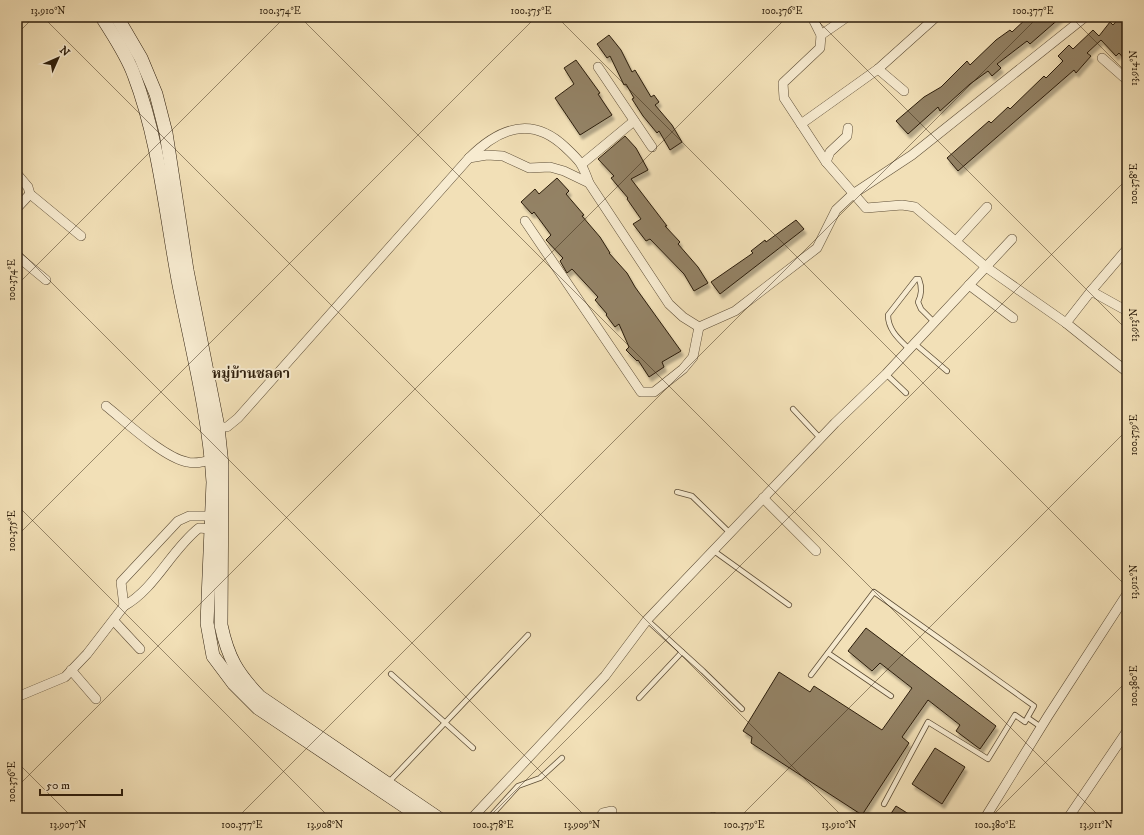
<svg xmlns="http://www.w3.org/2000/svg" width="1144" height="835" font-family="'IM FELL DW Pica','Noto Serif Thai',serif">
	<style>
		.building { fill: #938265; stroke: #2c1d0c; filter: url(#shadow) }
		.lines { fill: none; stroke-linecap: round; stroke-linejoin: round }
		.lane-casing { stroke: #5e4e37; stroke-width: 6 }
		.street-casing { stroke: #5e4e37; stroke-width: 10 }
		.secondary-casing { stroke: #2c1d0c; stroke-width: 14 }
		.lane { stroke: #f7ebd0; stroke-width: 4.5 }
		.street { stroke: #f7ebd0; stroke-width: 9 }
		.secondary { stroke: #f7ebd0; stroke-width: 13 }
		.ticks { fill: none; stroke: #2c1d0c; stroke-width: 1; stroke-opacity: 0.45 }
		.labels { text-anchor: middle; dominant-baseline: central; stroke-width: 4; stroke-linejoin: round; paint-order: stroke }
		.quarter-label { font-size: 14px; font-weight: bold; fill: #2c1d0c; stroke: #f7ebd0 }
		.neatline { fill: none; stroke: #2c1d0c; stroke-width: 1.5 }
		.ticks-label { font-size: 10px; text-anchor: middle; fill: #2c1d0c }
	</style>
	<defs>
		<filter id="shadow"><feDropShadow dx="2.5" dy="4.5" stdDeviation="1" flood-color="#0004"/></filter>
	</defs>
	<rect width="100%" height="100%" fill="#f2e0b7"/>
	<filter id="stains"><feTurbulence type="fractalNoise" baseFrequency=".005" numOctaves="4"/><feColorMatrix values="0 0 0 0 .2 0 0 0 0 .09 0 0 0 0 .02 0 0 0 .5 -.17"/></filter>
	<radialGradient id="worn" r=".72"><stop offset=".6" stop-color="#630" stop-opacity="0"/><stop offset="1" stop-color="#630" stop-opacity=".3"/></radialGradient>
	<g class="building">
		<polygon points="1028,17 1061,17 1030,44 1027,41 997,64 1001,68 992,76 988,71 970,84 940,111 938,107 908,134 896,121 924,97 941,87 967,61 970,65 996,40 1010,30 1012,32"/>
		<polygon points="1120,17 1127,17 1127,62 1119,53 1116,56 1101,40 1087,53 1091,56 1076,73 1074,70 958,171 947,158 989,121 991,123 1008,107 1010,109 1044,76 1046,78 1063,61 1058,56 1069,45 1073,49 1093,30 1099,36 1110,22 1113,25"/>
		<polygon points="609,35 621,50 632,72 635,70 651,97 654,95 659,102 655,105 672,125 682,142 670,150 659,131 657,133 643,116 632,99 634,98 626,84 624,85 610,56 607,58 597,44"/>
		<polygon points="576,60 600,93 598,94 612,115 580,135 555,98 574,84 564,68"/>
		<polygon points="625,136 636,148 648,170 631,179 667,226 665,226 680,242 678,244 698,267 708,283 694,291 684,274 650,239 646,241 633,224 641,219 627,199 628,198 611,178 614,176 598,159"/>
		<polygon points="557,178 569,191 566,194 584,215 582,216 600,237 610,253 609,253 627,273 635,287 681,351 662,362 664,367 649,377 638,360 637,361 626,350 629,347 619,324 615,327 606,315 607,314 595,300 598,297 572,269 567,273 560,261 563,258 546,240 551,235 534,212 532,214 521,202 535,189 539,194"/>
		<polygon points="796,220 804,229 720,294 711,282 753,253 751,251 765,240 766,242"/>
		<polygon points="866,628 996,726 980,749 956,731 960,725 928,700 902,737 909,743 862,815 751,743 752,737 743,731 779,672 810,692 814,686 882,730 912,688 880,663 872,671 848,651"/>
		<polygon points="935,748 965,767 942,804 912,784"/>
		<polygon points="896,806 915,818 888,818"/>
	</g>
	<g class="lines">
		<g class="lane-casing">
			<g id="lane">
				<polyline points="914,343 947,371"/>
				<path d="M909,349C899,339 888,330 888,315L916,279H919C922,287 922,294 918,302L921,309L934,322"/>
				<polyline points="886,374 906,393"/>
				<polyline points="793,409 820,438"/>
				<polyline points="677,492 692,496 730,533"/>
				<polyline points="714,551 789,605"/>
				<polyline points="647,620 703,671 742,709"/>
				<polyline points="828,653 891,696"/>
				<polyline points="391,674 473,748"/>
				<polyline points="811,675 874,592 1034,706 1025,722 1015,715 988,759 928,722 884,804"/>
				<polyline points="639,698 682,652"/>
				<polyline points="1028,718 1041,727"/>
				<polyline points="388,783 528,635"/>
				<polyline points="489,818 518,786 540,778 562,758"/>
			</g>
		</g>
		<g class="street-casing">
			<g id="street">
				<polyline points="812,17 821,35 820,48 783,83 784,98 826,162 866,208 902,205 915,207 986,267 1066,323 1127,372"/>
				<polyline points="821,35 847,17"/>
				<polyline points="1102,58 1127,80"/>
				<polyline points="598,67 652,147"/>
				<polyline points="878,69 904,91"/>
				<polyline points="801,124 878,69 936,17"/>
				<polyline points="469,158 487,155 503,156 529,168 550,167 564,171 589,183"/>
				<polyline points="826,162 830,152 847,136 848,128"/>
				<polyline points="582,164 634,121"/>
				<polyline points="17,174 28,187 30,194 81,236"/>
				<polyline points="17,208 30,194"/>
				<polyline points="525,221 641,392 654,392 683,369 693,357 699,327"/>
				<polyline points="956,241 987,207"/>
				<polyline points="17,256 46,280"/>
				<polyline points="969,285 1013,318"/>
				<polyline points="1091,291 1127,249"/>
				<polyline points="1066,323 1091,291 1127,311"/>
				<path d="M106,406C126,422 163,457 187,462C195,464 203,462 211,460"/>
				<path d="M218,427H227L238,418L469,158C499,128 531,115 565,147C580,161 582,163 589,183L669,304L683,317L699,327L735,311L817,248L836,210L853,194L912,155L1085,17"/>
				<polyline points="763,498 816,551"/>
				<path d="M210,529L199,528C171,550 155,589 124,606L121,582L178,521L189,516H211"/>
				<polyline points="114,621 140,649"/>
				<polyline points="71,670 96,699"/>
				<polyline points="17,697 65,677 87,654 124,606"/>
				<polyline points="472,818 605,676 647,620 835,423 886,374 1012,239"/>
				<polyline points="599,818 603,813 612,811"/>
				<polyline points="713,818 713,817"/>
				<polyline points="985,818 1048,716 1127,594"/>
				<polyline points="1068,818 1127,731"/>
			</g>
		</g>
		<g class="secondary-casing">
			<g id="secondary">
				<path d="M102,17C113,35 127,55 134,75C159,140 166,217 179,285C192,350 209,416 213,482L207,623L213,656L234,684L258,708L422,818"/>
				<path d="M117,17L141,58L156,94L166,133L187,270L218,427L222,465L221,625C228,658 237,673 260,697L438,818"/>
			</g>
		</g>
		<use href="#lane" class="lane"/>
		<use href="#street" class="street"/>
		<use href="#secondary" class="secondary"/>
	</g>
	<path class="ticks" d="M43,17L844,818M300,17L1101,818M557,17L1127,587M814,17L1127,330M1071,17L1127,73M17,34L34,17M17,248L587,818M17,285L285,17M17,505L330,818M17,536L536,17M17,762L73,818M17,787L787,17M237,818L1038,17M488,818L1127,179M739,818L1127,430M990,818L1127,681"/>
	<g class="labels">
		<g class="quarter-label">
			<text x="251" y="374">หมู่บ้านชลดา</text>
		</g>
	</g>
	<rect width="1144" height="835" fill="none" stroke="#f2e0b7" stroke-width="44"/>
	<g transform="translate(58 58) rotate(45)" stroke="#f7ebd0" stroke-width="3" paint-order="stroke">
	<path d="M0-3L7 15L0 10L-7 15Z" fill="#2c1d0c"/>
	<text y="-6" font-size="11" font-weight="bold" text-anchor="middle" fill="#2c1d0c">N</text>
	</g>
	<path d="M40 789v6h82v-6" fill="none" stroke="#2c1d0c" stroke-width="2"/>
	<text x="46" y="789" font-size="12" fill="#2c1d0c" stroke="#f7ebd0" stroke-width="3" paint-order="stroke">50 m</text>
	<rect x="22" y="22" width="1100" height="791" class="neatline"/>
	<g class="ticks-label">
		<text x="48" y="14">13.910°N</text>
		<text x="280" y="14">100.374°E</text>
		<text x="531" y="14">100.375°E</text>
		<text x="782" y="14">100.376°E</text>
		<text x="1033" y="14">100.377°E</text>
		<text transform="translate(1133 68) rotate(-90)" y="4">13.914°N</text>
		<text transform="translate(1133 184) rotate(-90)" y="4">100.378°E</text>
		<text transform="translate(11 280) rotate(-90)" y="4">100.374°E</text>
		<text transform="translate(1133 325) rotate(-90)" y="4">13.913°N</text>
		<text transform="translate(1133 435) rotate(-90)" y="4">100.379°E</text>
		<text transform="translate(11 531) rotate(-90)" y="4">100.375°E</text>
		<text transform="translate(1133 582) rotate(-90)" y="4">13.912°N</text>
		<text transform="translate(1133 686) rotate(-90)" y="4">100.380°E</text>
		<text transform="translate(11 782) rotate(-90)" y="4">100.376°E</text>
		<text x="68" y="828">13.907°N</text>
		<text x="242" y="828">100.377°E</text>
		<text x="325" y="828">13.908°N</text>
		<text x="493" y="828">100.378°E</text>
		<text x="582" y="828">13.909°N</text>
		<text x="744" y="828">100.379°E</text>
		<text x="839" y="828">13.910°N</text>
		<text x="995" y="828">100.380°E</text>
		<text x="1096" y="828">13.911°N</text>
	</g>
	<rect width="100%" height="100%" filter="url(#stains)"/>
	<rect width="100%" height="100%" fill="url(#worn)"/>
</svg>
